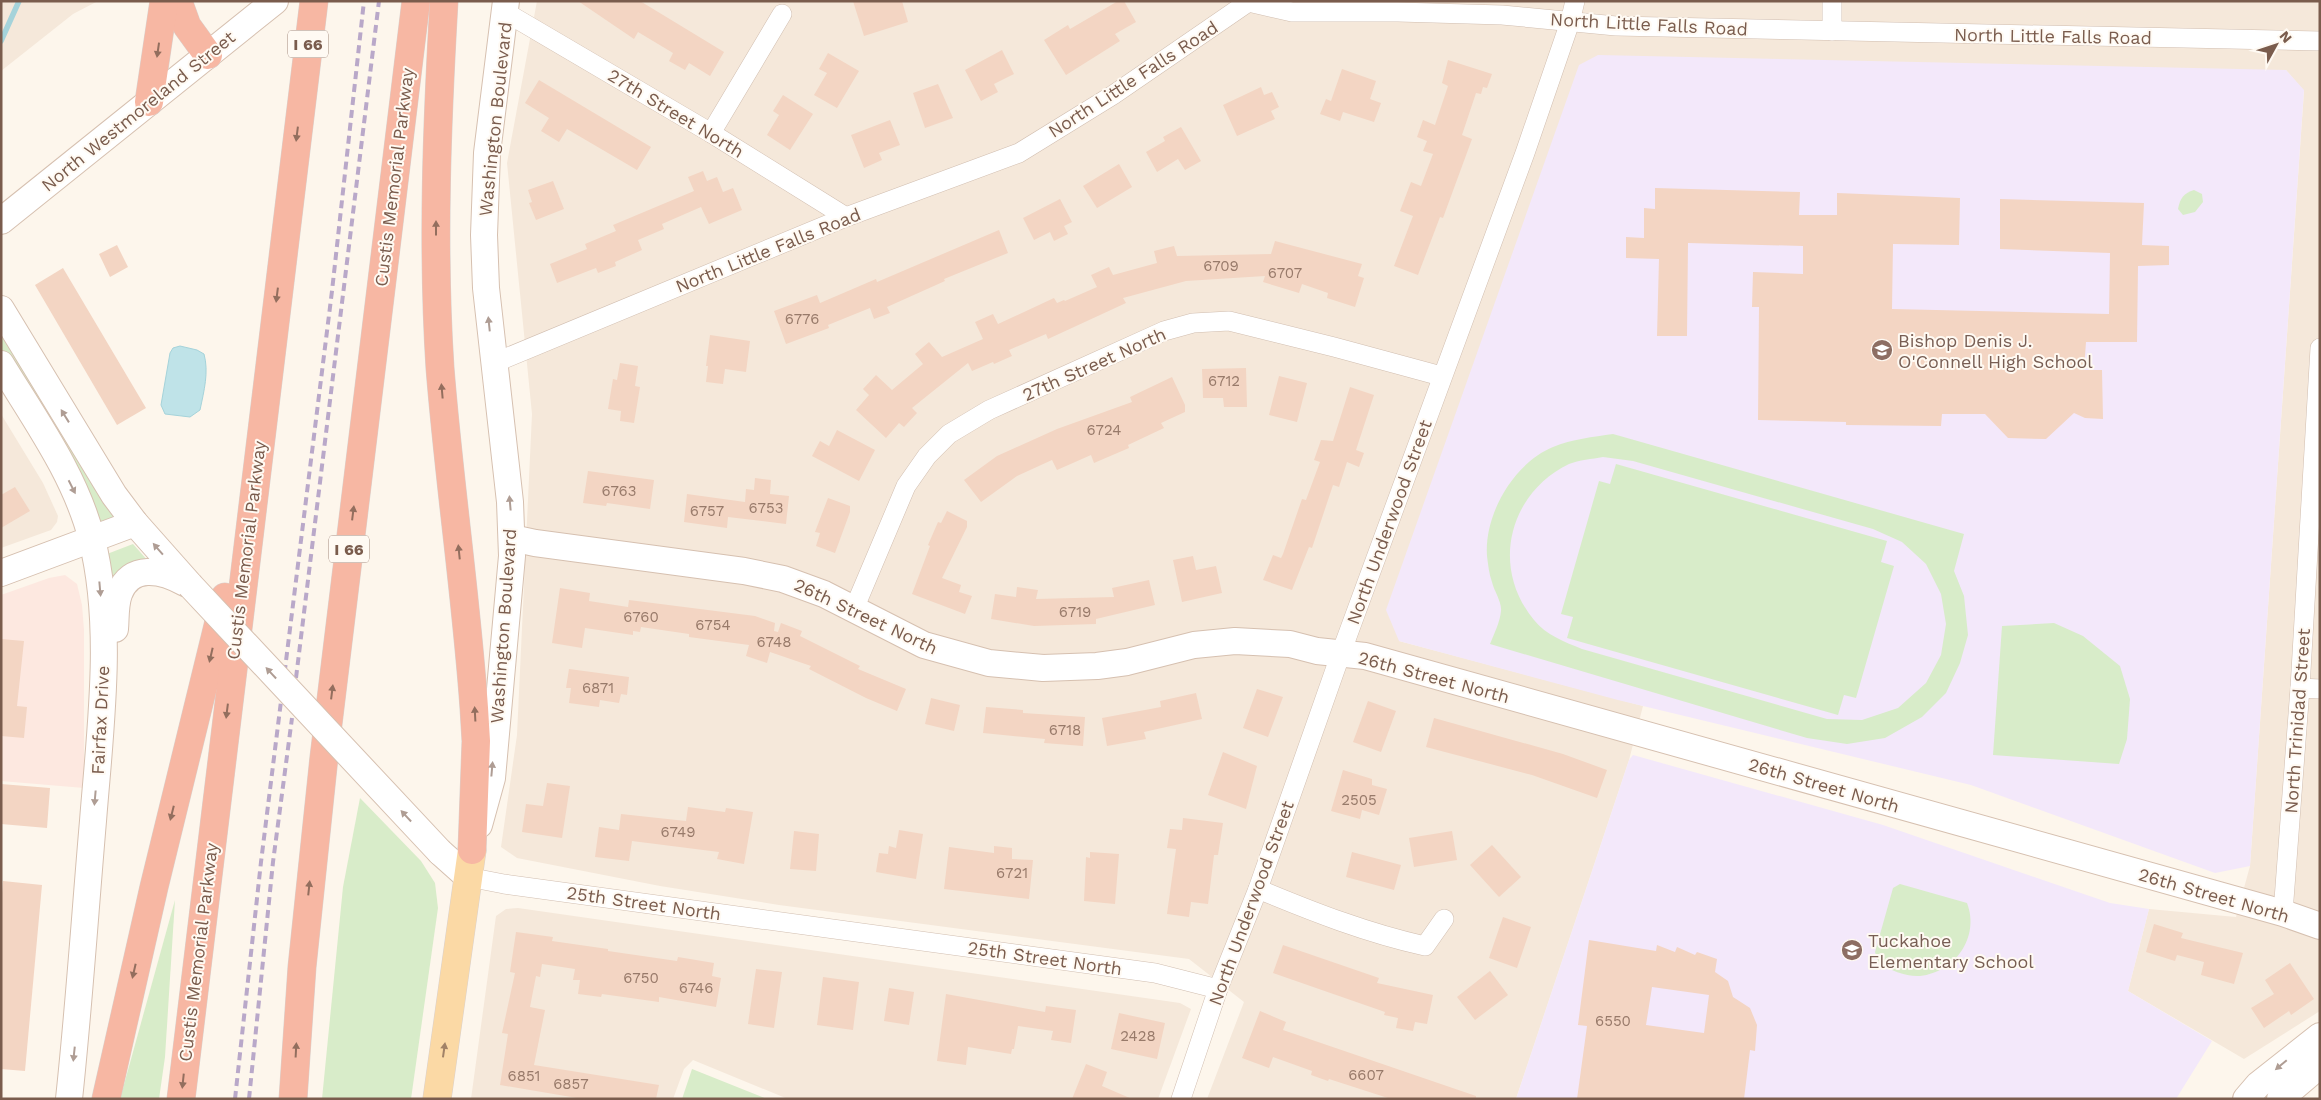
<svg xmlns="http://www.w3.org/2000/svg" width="2321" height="1100" font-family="'Work Sans',sans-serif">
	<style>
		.residential { fill: #f5e8da }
		.commercial { fill: #fde8e0 }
		.education { fill: #f3e8fa }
		.green { fill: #d8ecc9; fill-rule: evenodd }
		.water { fill: #bfe3e8; stroke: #a5d3da }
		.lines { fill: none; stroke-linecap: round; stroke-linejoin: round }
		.stream { stroke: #a5d3da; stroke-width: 5.5 }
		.building { fill: #f3d5c3; fill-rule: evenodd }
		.street-casing { stroke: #d1beb0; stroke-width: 20 }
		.secondary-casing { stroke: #d6c0b0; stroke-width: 28 }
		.primary-casing { stroke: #dad1cd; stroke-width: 29 }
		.highway-casing { stroke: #dad1cd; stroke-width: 29 }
		.street { stroke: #fff; stroke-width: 19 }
		.secondary { stroke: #fff; stroke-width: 26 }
		.primary { stroke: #fbd9a5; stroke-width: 28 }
		.highway { stroke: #f7b7a3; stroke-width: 28 }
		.rail { stroke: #b9a8c9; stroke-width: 4; stroke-dasharray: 8 5; stroke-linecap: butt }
		.secondary-bridge-casing { stroke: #d6c0b0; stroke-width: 28; stroke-linecap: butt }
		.secondary-bridge { stroke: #fff; stroke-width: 26 }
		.oneway { fill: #936e5e }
		.oneway2 { fill: #af9d94 }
		.oneway3 { fill: #a18267 }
		.labels { text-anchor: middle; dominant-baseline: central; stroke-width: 4; stroke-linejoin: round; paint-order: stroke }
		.number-label { font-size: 15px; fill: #987a6a }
		.shield { fill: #fffaf3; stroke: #a28b7f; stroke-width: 1 }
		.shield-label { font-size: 16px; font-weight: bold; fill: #7a5c4d }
		.street-label { font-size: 18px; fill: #7a5c4d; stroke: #fffaf3 }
		.education-label { font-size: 18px; fill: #785e54; stroke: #fffaf3; text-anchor: start }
	</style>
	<rect width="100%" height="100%" fill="#fdf6ec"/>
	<g class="residential">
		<polygon points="1,1 98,1 73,14 1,71"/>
		<polygon points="537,1 2320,1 2320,1011 2244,1059 2128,991 2149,909 2236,917 2250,866 2304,91 2286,70 1399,641 1643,706 1629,760 1516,1099 1207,1099 1244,1002 1189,959 779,905 660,886 517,858 501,847 517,735 532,414 507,163"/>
		<polygon points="1,414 43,483 58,516 57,522 51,530 1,548"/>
		<polygon points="518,908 1180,1003 1191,1009 1158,1099 788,1099 693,1060 684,1069 673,1099 471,1099 496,916 506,909"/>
	</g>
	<polygon class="commercial" points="65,575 77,584 82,605 84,630 84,788 1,781 1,595 49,578"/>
	<g class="education">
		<polygon points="1598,55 2286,70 2304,90 2250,866 2215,873 1971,785 1618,700 1399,641 1386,610 1579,65"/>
		<polygon points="1633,755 1883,825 2110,903 2149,909 2128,991 2212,1041 2176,1099 1516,1099 1629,760"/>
	</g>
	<g class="green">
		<path d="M2194,190L2202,194L2203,202L2195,212L2183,215L2178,209C2180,198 2184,193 2194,190Z"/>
		<polygon points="1,329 114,516 113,517 96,523 1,353"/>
		<path d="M1613,434L1964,534L1954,571L1964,596L1968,635L1960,663L1946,693L1922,717L1885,738L1847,744L1807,738L1490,644C1494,634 1500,622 1501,611C1502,602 1494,591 1492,582C1489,574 1488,564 1487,556C1484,514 1514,463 1553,447C1572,439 1593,437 1613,434ZM1603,457L1633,461L1873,529L1902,542L1926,564L1941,594L1946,624L1941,655L1926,683L1898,708L1862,720L1827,719L1582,649C1565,642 1546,635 1534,620C1490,567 1509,493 1569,464C1579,460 1592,459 1603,457Z"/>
		<polygon points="1616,464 1887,541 1881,562 1894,566 1856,698 1844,695 1838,715 1567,638 1573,617 1561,614 1599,481 1610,484"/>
		<polygon points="133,544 148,561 114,580 107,554"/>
		<polygon points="2054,623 2083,636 2120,666 2130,699 2127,739 2119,764 1993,755 2002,626"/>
		<polygon points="360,798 421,861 435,883 438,908 411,1099 322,1099 343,887"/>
		<path d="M1900,884L1967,903C1980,937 1955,972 1920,976C1906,977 1891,970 1879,964L1875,952L1893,888Z"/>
		<polygon points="175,900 165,1057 159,1099 120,1099"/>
		<polygon points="692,1069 767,1099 682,1099"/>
	</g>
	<path class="water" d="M180,346L197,350L204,354C209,372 204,391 200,410L190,417L165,414L161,405L170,353L173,348Z"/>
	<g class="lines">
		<polyline class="stream" points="1,41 19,1"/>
	</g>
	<g class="building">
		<polygon points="578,1 640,1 724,52 710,76 689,63 685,70 669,61 673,53 638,32 634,39"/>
		<polygon points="853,1 902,1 908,22 864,36"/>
		<polygon points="1118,1 1124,1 1136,22 1115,34 1120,41 1066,75 1044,40 1068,25 1070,29"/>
		<polygon points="1002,50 1014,74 994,84 998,92 981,101 965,70"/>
		<polygon points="828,53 859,71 837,108 814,95 827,73 819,69"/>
		<polygon points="1448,60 1492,74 1487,88 1483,87 1481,94 1476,93 1462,135 1472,139 1443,218 1440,217 1418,275 1394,266 1413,216 1400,211 1411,182 1421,186 1433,154 1423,151 1427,141 1417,137 1423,120 1435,125 1448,86 1442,83"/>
		<polygon points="1342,69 1376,81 1370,99 1381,103 1374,122 1343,112 1340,121 1320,114 1326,99 1331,101"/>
		<polygon points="539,80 651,147 637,170 567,129 559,142 541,131 549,118 525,103"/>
		<polygon points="938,84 953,118 925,128 913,93"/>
		<polygon points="1261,87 1264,95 1272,92 1279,107 1271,111 1275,119 1237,136 1223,105"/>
		<polygon points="783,95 813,114 790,150 767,135 779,115 773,111"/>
		<polygon points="890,120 900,145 879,153 882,160 864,168 851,135"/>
		<polygon points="1181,127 1201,161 1185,170 1178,159 1157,172 1146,152 1165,141 1163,137"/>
		<polygon points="1119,164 1132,187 1097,208 1083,186"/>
		<polygon points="703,171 707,181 717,177 723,192 733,188 742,210 709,224 701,207 662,224 664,229 638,240 642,250 615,262 616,266 598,273 596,268 557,283 550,264 587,249 585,244 616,231 613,225 694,191 688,177"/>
		<polygon points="553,181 564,209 536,220 529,203 532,202 528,190"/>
		<polygon points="1655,188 1800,192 1799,215 1837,215 1837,193 1960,198 1959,245 1893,244 1892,309 2109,314 2110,253 2000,249 2000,199 2144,203 2142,245 2169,246 2169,265 2138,266 2137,342 2086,342 2084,370 2102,370 2103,419 2085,418 2074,413 2046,439 2008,438 1985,414 1942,414 1941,426 1846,425 1846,422 1758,420 1759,307 1752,307 1753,272 1803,274 1803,246 1688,243 1687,336 1657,336 1659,259 1626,258 1626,237 1644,238 1644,208 1655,209"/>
		<polygon points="1060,199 1072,222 1064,226 1068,234 1054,241 1050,232 1034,240 1023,218"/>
		<polygon points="999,230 1008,253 944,279 945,281 887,307 890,313 874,319 870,308 828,325 829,328 786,344 774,311 817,295 820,303 876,279 877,282"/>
		<polygon points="1275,241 1362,264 1358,276 1364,278 1355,307 1327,298 1328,293 1302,284 1299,293 1263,282 1265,276 1186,281 1123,298 1126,303 1048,339 1046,334 1009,350 1012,356 994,364 993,362 972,371 968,363 912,408 917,413 904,427 899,423 886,438 856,410 869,395 863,389 876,375 892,390 923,364 915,354 929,342 942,357 983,339 975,322 993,314 998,324 1054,298 1057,303 1064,300 1065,301 1097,287 1091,275 1109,267 1113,275 1157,263 1154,251 1174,246 1177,256 1271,254"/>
		<polygon points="117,245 128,267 110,277 99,254"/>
		<polygon points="63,268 146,408 117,425 35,285"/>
		<polygon points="710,335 750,341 746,372 725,369 723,384 706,382 708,366 706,366"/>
		<polygon points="620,363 638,366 635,386 640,387 634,423 620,421 621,411 608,409 613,379 617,380"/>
		<polygon points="1246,368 1247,407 1224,407 1223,398 1203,398 1202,369"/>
		<polygon points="1279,376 1307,383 1297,422 1269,415"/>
		<polygon points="1172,377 1185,405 1185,412 1161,423 1164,428 1128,445 1129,448 1094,463 1091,455 1057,470 1052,460 1017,476 981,502 964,480 997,456 1057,429 1132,402 1130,397"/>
		<polygon points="1350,387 1374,395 1356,450 1364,453 1359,467 1347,462 1339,487 1333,485 1312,548 1309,547 1292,590 1263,580 1273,555 1281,558 1283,554 1302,499 1306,500 1320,462 1314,460 1321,440 1333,441"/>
		<polygon points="837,430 875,450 859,481 812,456 820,441 829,446"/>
		<polygon points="588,471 654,480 650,509 607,503 606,506 583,503"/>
		<polygon points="755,478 771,480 770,494 789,496 786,524 728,517 727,528 684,522 687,494 745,502 746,489 754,490"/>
		<polygon points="15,487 30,511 1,528 1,495"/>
		<polygon points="828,498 850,506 850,512 835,553 816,546 820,533 815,532"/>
		<polygon points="947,511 967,521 967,527 942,578 961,585 959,592 972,596 965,614 912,594 930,546 928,545 938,522 941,523"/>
		<polygon points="1193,556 1196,570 1216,566 1222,593 1182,602 1173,560"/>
		<polygon points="1149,580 1155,605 1096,619 1096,624 1034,626 991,619 995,594 1016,597 1017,587 1038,590 1036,599 1114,597 1112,588"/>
		<polygon points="560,588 590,593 589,601 628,607 629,600 755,616 775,623 774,631 778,632 781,623 802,631 800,636 860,666 858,669 906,689 897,711 866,698 809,669 811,666 770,652 767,663 746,656 749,645 689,637 689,634 641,627 640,632 633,631 633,635 585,628 582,648 552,643"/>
		<polygon points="1,639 24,641 17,706 27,707 24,738 1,736"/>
		<polygon points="569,669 629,677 627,695 621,694 619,703 600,700 599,707 569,703 571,688 566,688"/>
		<polygon points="1257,689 1283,697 1268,737 1243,728"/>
		<polygon points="1196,693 1202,719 1144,732 1146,739 1107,746 1102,718 1161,707 1160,701"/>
		<polygon points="931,698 960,705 954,731 925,724"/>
		<polygon points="1368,701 1396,711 1381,752 1353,742"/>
		<polygon points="986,707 1023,710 1023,713 1085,717 1083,746 1044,743 1045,739 983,733"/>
		<polygon points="1434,718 1563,754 1607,770 1597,798 1532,775 1426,747"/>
		<polygon points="1223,752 1257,766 1246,809 1208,795"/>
		<polygon points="1343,770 1372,779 1372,785 1387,789 1379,815 1362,810 1360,819 1331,811"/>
		<polygon points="547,783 570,786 562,838 522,832 526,804 543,806"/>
		<polygon points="1,784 50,788 47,828 1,824"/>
		<polygon points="688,807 725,812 726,808 753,812 744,864 717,859 719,852 632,841 629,861 595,857 599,827 619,830 621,814 686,821"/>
		<polygon points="1183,818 1223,823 1218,855 1214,855 1208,904 1191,902 1189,917 1167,914 1176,849 1167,848 1170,829 1182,830"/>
		<polygon points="899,830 923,834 916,879 876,872 879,853 888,854 889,846 896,848"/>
		<polygon points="794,831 819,834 816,871 790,869"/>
		<polygon points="1452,831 1457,860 1414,867 1409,838"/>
		<polygon points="1492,845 1521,877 1499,897 1470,865"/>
		<polygon points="994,846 1012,848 1012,859 1033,860 1029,899 944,889 949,847 994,853"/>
		<polygon points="1090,852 1119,854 1115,904 1084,901 1086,857 1090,858"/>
		<polygon points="1352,852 1401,865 1394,890 1346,877"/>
		<polygon points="3,881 42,885 25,1071 1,1069 1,905"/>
		<polygon points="1503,917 1531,927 1517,968 1489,958"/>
		<polygon points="2154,924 2183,933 2181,938 2243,953 2234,984 2201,975 2204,962 2177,955 2175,961 2146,952"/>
		<polygon points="516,932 553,937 552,941 608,949 608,951 677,961 678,957 714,963 712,976 721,978 716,1007 659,997 659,1002 602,994 601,997 578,994 580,980 573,980 575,969 542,964 540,977 536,976 530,1007 545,1010 534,1065 659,1085 656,1099 583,1099 500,1085 508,1034 502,1033 515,973 510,972"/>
		<path d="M1589,940L1656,951L1657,945L1675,952L1677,947L1695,955L1697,952L1717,959L1715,972L1728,981L1733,997L1750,1008L1757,1025L1755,1051L1750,1050L1744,1099H1577L1587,1026L1578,1025ZM1652,987L1709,995L1704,1033L1646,1025Z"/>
		<polygon points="1283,945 1379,978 1377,983 1433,995 1427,1024 1415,1022 1413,1031 1396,1028 1398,1018 1384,1015 1385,1012 1273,973"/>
		<polygon points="2290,963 2314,999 2291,1015 2289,1011 2264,1028 2251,1008 2274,994 2265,980"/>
		<polygon points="756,969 782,972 774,1028 748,1024"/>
		<polygon points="1490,971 1508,995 1475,1020 1457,997"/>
		<polygon points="823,977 859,982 853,1030 817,1025"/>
		<polygon points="889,988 914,992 909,1025 884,1021"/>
		<polygon points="946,994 1045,1012 1046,1006 1076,1010 1071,1043 1051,1040 1053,1031 1018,1026 1014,1049 1012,1049 1011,1054 968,1047 966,1065 937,1061"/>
		<polygon points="1260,1011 1286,1022 1283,1030 1476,1096 1476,1099 1391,1099 1329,1079 1328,1081 1311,1075 1312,1071 1273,1057 1269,1068 1242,1058"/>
		<polygon points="1119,1013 1165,1023 1157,1059 1111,1049"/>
		<polygon points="1086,1064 1107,1072 1102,1086 1132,1099 1072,1099"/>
	</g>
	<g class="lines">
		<g class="street-casing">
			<g id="street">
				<polyline points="1244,1 1292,12 1398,12 1502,15 1616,26 2320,41"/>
				<polyline points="1832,1 1832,31"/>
				<polyline points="505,12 711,133 846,217"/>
				<polyline points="711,133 782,14"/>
				<polyline points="494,363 846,217 1019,153 1113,95 1247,3"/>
				<polyline points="854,609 906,486 927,456 949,434 989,410 1164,331 1193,323 1229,321 1334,347 1441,376"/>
				<polyline points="2300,688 2320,689"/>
				<polyline points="468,877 504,884 1155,973 1218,989"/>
				<path d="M1258,889C1313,912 1367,933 1425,946L1444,919"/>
				<polyline points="2283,913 2300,688 2320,348"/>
				<polyline points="1181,1099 1218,989 1258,889 1341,653 1525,153 1570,22 1575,1"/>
			</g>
		</g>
		<g class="secondary-casing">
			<g id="secondary">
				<polyline points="1,221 275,1"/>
				<polyline points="1,309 114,495 135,523 190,585"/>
				<path d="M1,364C35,420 76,476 92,540C114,628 100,731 93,821C85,914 79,1006 69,1099"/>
				<polyline points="512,538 535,543 744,571 783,579 824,594 924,645 989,663 1043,668 1097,666 1127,662 1194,645 1235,641 1290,644 1317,651 1365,656 2283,913 2320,926"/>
				<polyline points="1,573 135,523"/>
				<path d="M115,629C116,618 115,605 119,594C130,563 162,570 185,583"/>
				<polyline points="479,825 492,778 512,556 510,502 486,288 484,235 487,153 506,1"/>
				<polyline points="440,852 468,877"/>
				<polyline points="2246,1099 2258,1085 2320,1036"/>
				<polyline points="2280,1099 2320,1065"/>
			</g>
		</g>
		<g class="primary-casing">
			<polyline id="primary" points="437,1099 472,850"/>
		</g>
		<g class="highway-casing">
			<g id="highway">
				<polyline points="178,1 187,26 208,55"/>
				<path d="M444,1C437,123 432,246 440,368C449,482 466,594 474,708L476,741L472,850"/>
				<polyline points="149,102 164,1"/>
				<polyline points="106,1099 154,887 225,597"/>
				<polyline points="181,1099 314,1"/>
				<polyline points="293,1099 302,967 324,757 416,1"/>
			</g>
		</g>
		<use href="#street" class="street"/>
		<use href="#secondary" class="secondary"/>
		<use href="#primary" class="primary"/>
		<use href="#highway" class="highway"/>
		<g class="rail">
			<polyline points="296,678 379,1"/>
			<polyline points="235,1099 261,862 332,291 364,1"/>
			<polyline points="249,1099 273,862 292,718"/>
		</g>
		<g class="secondary-bridge-casing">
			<polyline id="secondary-bridge" points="190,585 440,852"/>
		</g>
		<use href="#secondary-bridge" class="secondary-bridge"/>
	</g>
	<defs><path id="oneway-solid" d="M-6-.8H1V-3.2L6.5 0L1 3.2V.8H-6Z" transform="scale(1.25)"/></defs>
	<g class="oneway">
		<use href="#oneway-solid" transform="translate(158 50) rotate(98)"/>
		<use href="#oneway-solid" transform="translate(297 134) rotate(97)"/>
		<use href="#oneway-solid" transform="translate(436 228) rotate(-90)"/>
		<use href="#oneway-solid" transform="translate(277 295) rotate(97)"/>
		<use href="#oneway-solid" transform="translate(442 391) rotate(-95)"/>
		<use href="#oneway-solid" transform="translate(353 513) rotate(-83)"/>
		<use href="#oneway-solid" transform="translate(459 552) rotate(-96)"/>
		<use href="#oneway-solid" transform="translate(211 655) rotate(103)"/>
		<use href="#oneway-solid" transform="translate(332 692) rotate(-83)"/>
		<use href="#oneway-solid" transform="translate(227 711) rotate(97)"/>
		<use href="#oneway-solid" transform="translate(475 714) rotate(-93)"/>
		<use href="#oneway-solid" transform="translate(172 813) rotate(104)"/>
		<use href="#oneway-solid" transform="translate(309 888) rotate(-84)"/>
		<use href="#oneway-solid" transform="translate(134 971) rotate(103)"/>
		<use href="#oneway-solid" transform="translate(296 1050) rotate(-87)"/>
		<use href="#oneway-solid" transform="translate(183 1081) rotate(96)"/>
	</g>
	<g class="oneway2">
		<use href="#oneway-solid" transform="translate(489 324) rotate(-96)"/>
		<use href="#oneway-solid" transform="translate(65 416) rotate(-122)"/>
		<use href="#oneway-solid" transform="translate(72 487) rotate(63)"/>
		<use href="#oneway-solid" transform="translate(510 503) rotate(-95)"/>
		<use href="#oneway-solid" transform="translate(158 549) rotate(-131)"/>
		<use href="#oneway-solid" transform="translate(100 589) rotate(85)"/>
		<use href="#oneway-solid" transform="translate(271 673) rotate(-133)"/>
		<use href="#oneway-solid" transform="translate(492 769) rotate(-85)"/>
		<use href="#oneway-solid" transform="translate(95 798) rotate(95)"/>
		<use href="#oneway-solid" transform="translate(406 816) rotate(-133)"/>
		<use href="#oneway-solid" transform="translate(74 1054) rotate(96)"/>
		<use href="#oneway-solid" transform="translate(2281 1065) rotate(140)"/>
	</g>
	<use class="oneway3" href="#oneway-solid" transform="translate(444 1050) rotate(-82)"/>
	<defs>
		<g id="school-disc" transform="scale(1.125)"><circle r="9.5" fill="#8d6e63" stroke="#fffaf3"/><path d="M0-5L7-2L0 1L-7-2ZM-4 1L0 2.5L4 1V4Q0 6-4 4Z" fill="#fff"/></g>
	</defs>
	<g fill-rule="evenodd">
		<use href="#school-disc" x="1882" y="350"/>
		<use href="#school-disc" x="1852" y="950"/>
	</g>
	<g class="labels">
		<g class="number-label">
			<text x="1221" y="266">6709</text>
			<text x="1285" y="273">6707</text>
			<text x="802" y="319">6776</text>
			<text x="1224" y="381">6712</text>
			<text x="1104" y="430">6724</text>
			<text x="619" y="491">6763</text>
			<text x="766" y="508">6753</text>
			<text x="707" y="511">6757</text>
			<text x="1075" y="612">6719</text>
			<text x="641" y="617">6760</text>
			<text x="713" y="625">6754</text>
			<text x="774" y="642">6748</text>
			<text x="598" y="688">6871</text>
			<text x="1065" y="730">6718</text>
			<text x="1359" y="800">2505</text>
			<text x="678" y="832">6749</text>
			<text x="1012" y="873">6721</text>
			<text x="641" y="978">6750</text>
			<text x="696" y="988">6746</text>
			<text x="1613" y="1021">6550</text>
			<text x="1138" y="1036">2428</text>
			<text x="1366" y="1075">6607</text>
			<text x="524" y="1076">6851</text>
			<text x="571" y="1084">6857</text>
		</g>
		<g class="shield">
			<rect x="288" y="30.5" width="40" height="27" rx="4"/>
			<rect x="329" y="535.5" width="40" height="27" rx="4"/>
		</g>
		<g class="shield-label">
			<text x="308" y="44">I 66</text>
			<text x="349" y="549">I 66</text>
		</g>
		<g class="street-label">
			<text transform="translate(1649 24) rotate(3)">North Little Falls Road</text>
			<text transform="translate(2053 36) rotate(1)">North Little Falls Road</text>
			<text transform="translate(1133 79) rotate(-33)">North Little Falls Road</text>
			<text transform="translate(138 111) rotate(-39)">North Westmoreland Street</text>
			<text transform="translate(676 113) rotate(31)">27th Street North</text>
			<text transform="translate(495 119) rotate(-84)">Washington Boulevard</text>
			<text transform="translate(394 177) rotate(-83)">Custis Memorial Parkway</text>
			<text transform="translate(768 250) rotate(-22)">North Little Falls Road</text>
			<text transform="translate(1094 364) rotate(-24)">27th Street North</text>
			<text transform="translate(1389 522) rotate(-70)">North Underwood Street</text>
			<text transform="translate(246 550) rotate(-83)">Custis Memorial Parkway</text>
			<text transform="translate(866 616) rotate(25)">26th Street North</text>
			<text transform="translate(503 626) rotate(-86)">Washington Boulevard</text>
			<text transform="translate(1434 677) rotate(15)">26th Street North</text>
			<text transform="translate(100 720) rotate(-87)">Fairfax Drive</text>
			<text transform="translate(2297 721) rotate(-86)">North Trinidad Street</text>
			<text transform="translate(1824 785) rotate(16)">26th Street North</text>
			<text transform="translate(2214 895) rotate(16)">26th Street North</text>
			<text transform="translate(644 903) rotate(8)">25th Street North</text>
			<text transform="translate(1251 903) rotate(-70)">North Underwood Street</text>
			<text transform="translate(198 952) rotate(-83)">Custis Memorial Parkway</text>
			<text transform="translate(1045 958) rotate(8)">25th Street North</text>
		</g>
		<g class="education-label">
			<text x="1898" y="340">Bishop Denis J.<tspan x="1898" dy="21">O'Connell High School</tspan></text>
			<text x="1868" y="940">Tuckahoe<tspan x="1868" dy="21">Elementary School</tspan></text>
		</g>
	</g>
	<rect width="2321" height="1100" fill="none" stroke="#7a5c4d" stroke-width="5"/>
	<g transform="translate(2276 45) rotate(50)" stroke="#fffaf3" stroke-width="4" paint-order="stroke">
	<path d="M0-4L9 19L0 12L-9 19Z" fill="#7a5c4d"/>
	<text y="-8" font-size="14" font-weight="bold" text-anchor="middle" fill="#7a5c4d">N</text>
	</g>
</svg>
